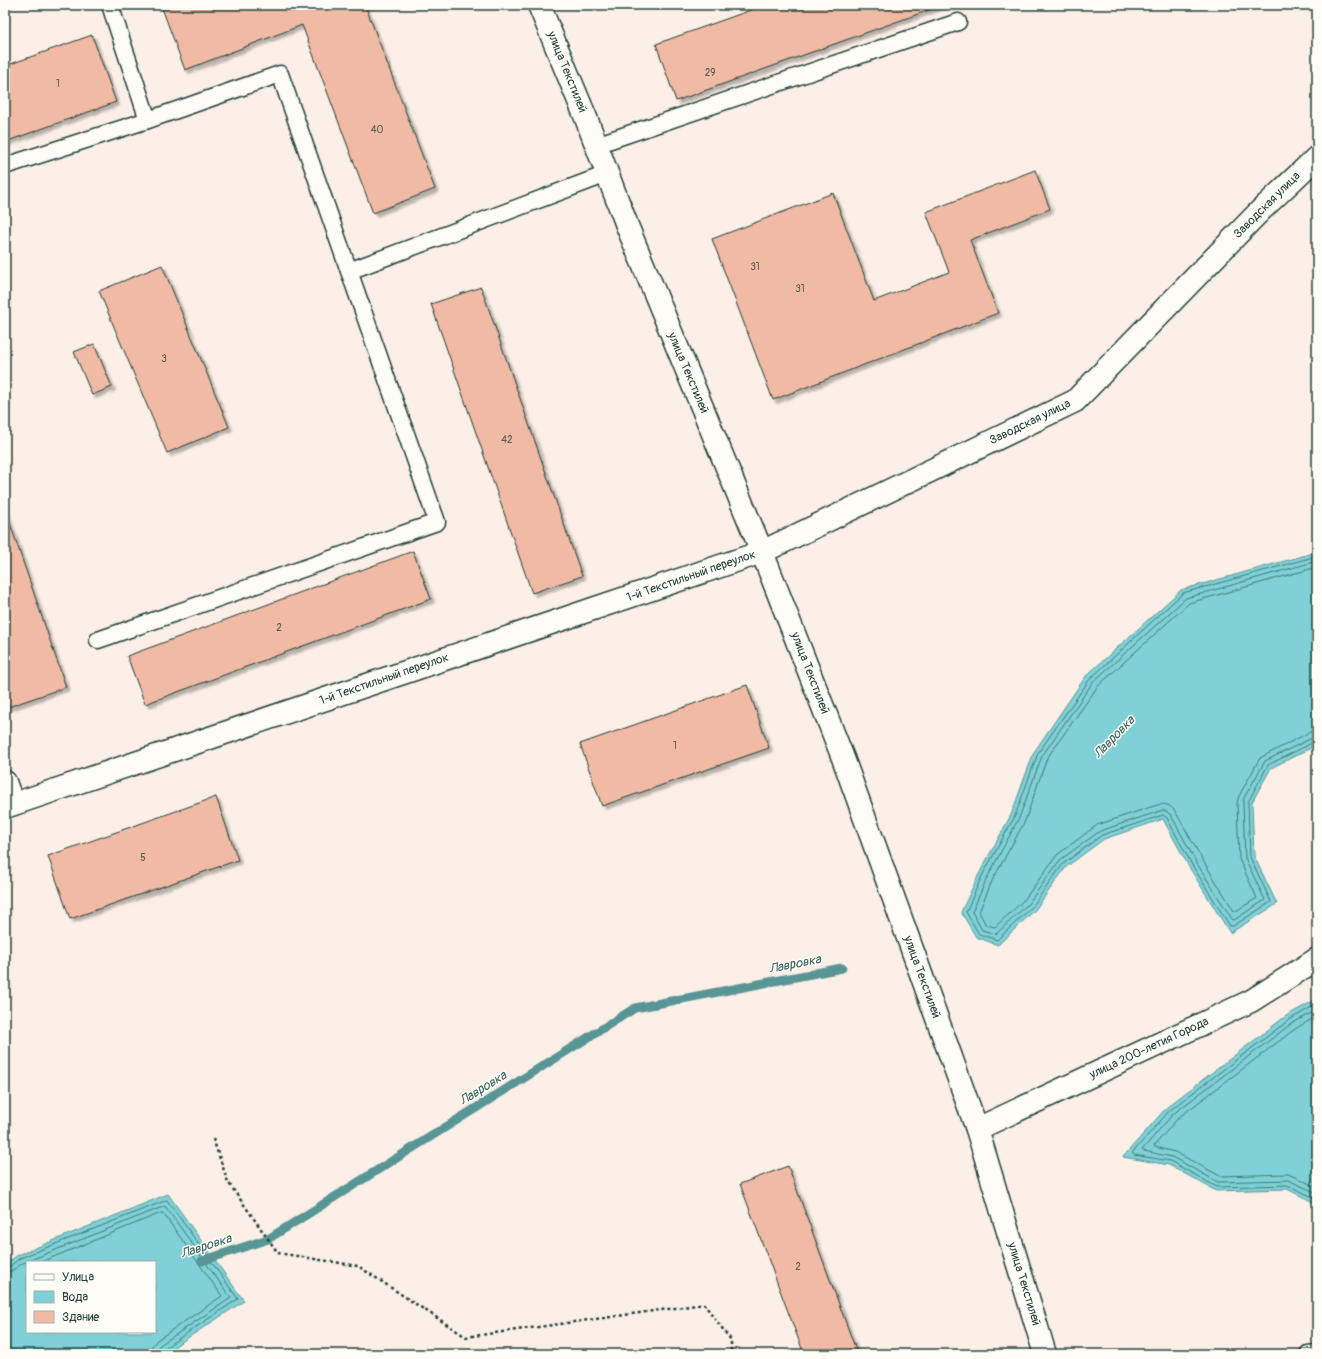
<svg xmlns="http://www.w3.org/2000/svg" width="1322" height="1359" font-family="Pangolin,sans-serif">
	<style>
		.water { fill: #7fd1d7; stroke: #599696; fill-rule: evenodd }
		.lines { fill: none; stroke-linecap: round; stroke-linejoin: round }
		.shore { stroke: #457875; stroke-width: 1 }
		.stream { stroke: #599696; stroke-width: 9 }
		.building { fill: #f1baa5; stroke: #1f3d34; filter: url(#shadow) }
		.service-casing { stroke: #1f3d34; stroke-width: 19 }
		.minor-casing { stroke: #1f3d34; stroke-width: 25 }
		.tertiary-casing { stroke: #1f3d34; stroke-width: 25 }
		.path { stroke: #1f3d34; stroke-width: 2.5; stroke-dasharray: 3 3; stroke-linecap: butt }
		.service { stroke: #fdfcf7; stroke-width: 16 }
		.minor { stroke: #fdfcf7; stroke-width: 22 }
		.tertiary { stroke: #fdfcf7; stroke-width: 22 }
		.labels { text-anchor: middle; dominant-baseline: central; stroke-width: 3; stroke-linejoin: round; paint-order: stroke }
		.number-label { font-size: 10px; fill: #545c50 }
		.street-label { font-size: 12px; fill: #1f3d34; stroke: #fdfcf7 }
		.water-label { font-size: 13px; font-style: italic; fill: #37625d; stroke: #fdfcf7 }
	</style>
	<defs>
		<filter id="shadow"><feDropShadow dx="3.5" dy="3.5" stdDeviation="1" flood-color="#0004"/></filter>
	</defs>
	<rect width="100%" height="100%" fill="#fbefe7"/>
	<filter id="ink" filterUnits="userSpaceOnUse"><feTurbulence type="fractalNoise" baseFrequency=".025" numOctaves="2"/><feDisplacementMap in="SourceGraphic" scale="8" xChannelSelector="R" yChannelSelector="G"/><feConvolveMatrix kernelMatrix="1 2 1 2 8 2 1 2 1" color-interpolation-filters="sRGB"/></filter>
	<g filter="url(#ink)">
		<g class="water">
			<polygon points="1317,552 1317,745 1271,768 1252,802 1254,856 1277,904 1230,933 1189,867 1163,819 1104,839 1066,867 1035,910 998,945 976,937 961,912 979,874 1011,815 1034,752 1086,676 1181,590"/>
			<polygon points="1317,999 1317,1204 1287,1189 1216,1191 1169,1165 1123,1157 1167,1107 1286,1016"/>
			<path d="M168,1194L244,1301L163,1354H5V1264L18,1255ZM27,1262H155V1332H27Z"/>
		</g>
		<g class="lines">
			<g class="shore">
				<polyline points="1317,556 1183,593 1090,679 1038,753 1015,816 982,876 966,912 979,934 997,940 1032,907 1063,864 1102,835 1163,815 1167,818 1192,865 1230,926 1233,926 1271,902 1250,857 1248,802 1268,765 1314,742 1317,742"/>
				<polyline points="1317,561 1186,598 1093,682 1042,756 1019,818 987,878 972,912 982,930 996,934 1028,904 1060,860 1100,831 1163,810 1167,812 1171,815 1196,862 1232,919 1234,920 1265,900 1245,858 1243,803 1244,798 1265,761 1312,738 1317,737"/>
				<path d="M1317,567L1189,603L1098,686L1047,758L1025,821L992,881L979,912L986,925L995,927L1024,900L1057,855L1097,825L1157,805C1165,803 1170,805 1175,811L1202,859L1234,911H1236L1257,898L1239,859L1237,803L1239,796L1260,758L1310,732L1317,731"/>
				<polyline points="1317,1004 1289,1020 1170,1110 1132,1153 1134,1155 1170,1161 1217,1187 1287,1185 1317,1199"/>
				<polyline points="1317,1010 1291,1024 1173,1114 1142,1150 1144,1151 1172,1157 1218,1182 1288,1180 1317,1193"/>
				<polyline points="1317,1016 1295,1029 1178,1118 1154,1146 1155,1147 1175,1152 1220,1176 1288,1174 1317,1187"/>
				<polyline points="41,1262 161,1213 163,1213 222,1296 157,1340 152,1346 150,1354"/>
				<polyline points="5,1267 9,1267 20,1258 167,1200 238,1299 163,1349 161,1354"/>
				<polyline points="5,1272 11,1271 23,1263 165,1206 231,1298 160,1345 157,1349 156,1354"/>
			</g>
			<polyline class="stream" points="202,1261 268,1239 635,1008 842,968"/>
		</g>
		<g class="building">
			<polygon points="169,5 365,5 435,189 373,213 302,25 185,70 162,8"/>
			<polygon points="765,5 943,5 676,101 656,44"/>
			<polygon points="92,35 116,102 5,142 5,66"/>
			<polygon points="1035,170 1050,209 970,240 998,313 773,400 712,239 833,193 874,301 949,272 926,212"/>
			<polygon points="162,265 229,427 167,453 99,291"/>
			<polygon points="481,287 582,576 532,593 431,304"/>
			<polygon points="94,344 112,387 92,395 74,352"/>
			<polygon points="5,509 66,687 5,708"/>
			<polygon points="413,551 431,599 145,704 127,656"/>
			<polygon points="747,685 769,748 602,806 580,744"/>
			<polygon points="216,797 238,860 70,919 48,856"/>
			<polygon points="788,1166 856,1350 845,1354 804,1354 740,1184"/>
		</g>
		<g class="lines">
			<g class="service-casing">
				<g id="service">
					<polyline points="596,145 958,22"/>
					<polyline points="5,166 148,120 110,5"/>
					<polyline points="349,271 607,174"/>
					<polyline points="98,640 437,522 280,74 148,120"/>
					<polyline points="1308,1354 1317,1353"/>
				</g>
			</g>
			<g class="minor-casing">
				<g id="minor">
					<polyline points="5,782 13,804"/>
					<polyline points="5,807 762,552 1075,401 1259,212 1317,157"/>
				</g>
			</g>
			<g class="tertiary-casing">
				<g id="tertiary">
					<polyline points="539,5 586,118 628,228 762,552 843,758 977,1129 1045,1354"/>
					<polyline points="977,1129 1251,1001 1317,959"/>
				</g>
			</g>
			<polyline class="path" points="213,1139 228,1182 278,1253 358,1266 466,1337 704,1304 731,1340 731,1354"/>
			<use href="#service" class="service"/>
			<use href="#minor" class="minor"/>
			<use href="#tertiary" class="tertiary"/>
		</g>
	</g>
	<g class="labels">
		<g class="number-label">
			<text x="710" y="73">29</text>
			<text x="58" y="84">1</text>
			<text x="377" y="130">40</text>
			<text x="755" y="267">31</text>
			<text x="800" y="289">31</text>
			<text x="164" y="359">3</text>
			<text x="507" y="440">42</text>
			<text x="279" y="628">2</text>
			<text x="675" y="746">1</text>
			<text x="143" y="858">5</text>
			<text x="798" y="1267">2</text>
		</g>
		<g class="street-label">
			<text transform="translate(567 72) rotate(68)">улица Текстилей</text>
			<text transform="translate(1267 205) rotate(-45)">Заводская улица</text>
			<text transform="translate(688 373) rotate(67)">улица Текстилей</text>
			<text transform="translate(1030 422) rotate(-26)">Заводская улица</text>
			<text transform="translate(691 576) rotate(-19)">1-й Текстильный переулок</text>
			<text transform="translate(810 673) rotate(69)">улица Текстилей</text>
			<text transform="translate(384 679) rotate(-19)">1-й Текстильный переулок</text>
			<text transform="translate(922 977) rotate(70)">улица Текстилей</text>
			<text transform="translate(1149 1048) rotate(-25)">улица 200-летия Города</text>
			<text transform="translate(1024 1284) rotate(73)">улица Текстилей</text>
		</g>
		<g class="water-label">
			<text transform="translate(1114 737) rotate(-46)">Лавровка</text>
			<text transform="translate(795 964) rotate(-11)">Лавровка</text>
			<text transform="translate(483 1088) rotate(-32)">Лавровка</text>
			<text transform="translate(206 1246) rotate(-18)">Лавровка</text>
		</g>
	</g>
	<rect width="1322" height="1359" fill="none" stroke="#fdfcf7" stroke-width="20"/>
	<rect x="10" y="10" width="1302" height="1339" fill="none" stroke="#1f3d34" stroke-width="1.5" filter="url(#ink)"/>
	<rect x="26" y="1261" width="130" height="72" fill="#fdfcf7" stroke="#a4b0a9"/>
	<rect x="34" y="1274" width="20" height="6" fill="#fdfcf7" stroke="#a4b0a9"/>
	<text x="62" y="1281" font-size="12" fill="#1f3d34">Улица</text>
	<rect x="34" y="1291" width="20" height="12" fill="#7fd1d7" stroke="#a4b0a9"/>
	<text x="62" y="1301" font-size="12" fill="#1f3d34">Вода</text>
	<rect x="34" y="1311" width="20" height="12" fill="#f1baa5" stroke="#a4b0a9"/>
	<text x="62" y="1321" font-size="12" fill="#1f3d34">Здание</text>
</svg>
